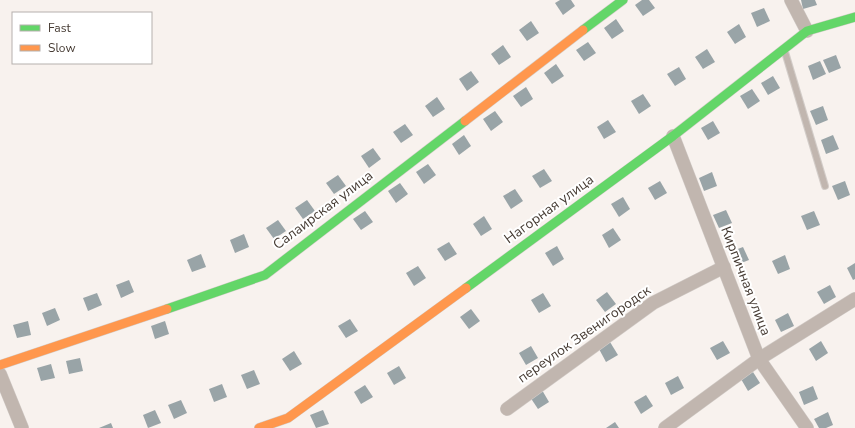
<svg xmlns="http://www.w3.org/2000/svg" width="855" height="428" font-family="'Nunito Sans',sans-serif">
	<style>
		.building { fill: #99a4a7 }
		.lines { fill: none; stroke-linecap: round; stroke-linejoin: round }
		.lane-casing { stroke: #d3cdc9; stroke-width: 8 }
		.street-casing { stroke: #d3cdc9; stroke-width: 14 }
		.fast-casing { stroke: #d3cdc9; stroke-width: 10 }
		.slow-casing { stroke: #d3cdc9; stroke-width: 10 }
		.lane { stroke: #c1b6af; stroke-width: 6 }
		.street { stroke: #c1b6af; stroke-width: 13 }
		.fast { stroke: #63d668; stroke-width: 9 }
		.slow { stroke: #ff974d; stroke-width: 9 }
		.labels { text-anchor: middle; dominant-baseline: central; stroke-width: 4; stroke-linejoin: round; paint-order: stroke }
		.street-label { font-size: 14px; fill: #453a32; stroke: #fff }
	</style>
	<rect width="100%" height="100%" fill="#f8f2ee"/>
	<g class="building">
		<polygon points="560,0 571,0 575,6 563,15 555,3"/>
		<polygon points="642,0 649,0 655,8 643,16 635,5"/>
		<polygon points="801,0 815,0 817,5 803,9"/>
		<polygon points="764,8 770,21 757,27 751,13"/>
		<polygon points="616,19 624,31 612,39 604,28"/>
		<polygon points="531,21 539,33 527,41 519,30"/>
		<polygon points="739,24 746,37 735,44 727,32"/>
		<polygon points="588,42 596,53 584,61 576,50"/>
		<polygon points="503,45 511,57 499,65 491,54"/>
		<polygon points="707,49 715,62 703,69 695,57"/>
		<polygon points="836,55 841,68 829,73 823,60"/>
		<polygon points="820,61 826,74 813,80 808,66"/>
		<polygon points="556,64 564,76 552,84 544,73"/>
		<polygon points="679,67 686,79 675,86 667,74"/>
		<polygon points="471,71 479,82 467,91 459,79"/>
		<polygon points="773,76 780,88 768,95 761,83"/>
		<polygon points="526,87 533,99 521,107 513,96"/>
		<polygon points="752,89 760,101 748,109 740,96"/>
		<polygon points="643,94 651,106 639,114 631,101"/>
		<polygon points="437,97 445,109 433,117 425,106"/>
		<polygon points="823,106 828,120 816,125 810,111"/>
		<polygon points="495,111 503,122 491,131 483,119"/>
		<polygon points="608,120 616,132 604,139 597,127"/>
		<polygon points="713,121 720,133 708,140 701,128"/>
		<polygon points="405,124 413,135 401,143 393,132"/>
		<polygon points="464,135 471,146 459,155 452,144"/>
		<polygon points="833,135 839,149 826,154 821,140"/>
		<polygon points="373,148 381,159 369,168 361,156"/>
		<polygon points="428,164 436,175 424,184 416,172"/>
		<polygon points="544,169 552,181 540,188 532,176"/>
		<polygon points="712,172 717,186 704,191 699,178"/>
		<polygon points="338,175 346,186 334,194 326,183"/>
		<polygon points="660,181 667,193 655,200 648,188"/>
		<polygon points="845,181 850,195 838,200 832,186"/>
		<polygon points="400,183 408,194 396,203 388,191"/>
		<polygon points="515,189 523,201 511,209 503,196"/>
		<polygon points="623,197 630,209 619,217 611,204"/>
		<polygon points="307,200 315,211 303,219 295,208"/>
		<polygon points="726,210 732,223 719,228 713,215"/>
		<polygon points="365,211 373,222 361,230 353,219"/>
		<polygon points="814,211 820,225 807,230 801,216"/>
		<polygon points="484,216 492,229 481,236 473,224"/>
		<polygon points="278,220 286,231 274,239 266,228"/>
		<polygon points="613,228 621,240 609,248 602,235"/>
		<polygon points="244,234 249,247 235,253 230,240"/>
		<polygon points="449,242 457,254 445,261 437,249"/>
		<polygon points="557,246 564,259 553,266 545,253"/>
		<polygon points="743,247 749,260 736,265 730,252"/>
		<polygon points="201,254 206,267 192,272 187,260"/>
		<polygon points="785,255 790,269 778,274 772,261"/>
		<polygon points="855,263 855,279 853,280 847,268"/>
		<polygon points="418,266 426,278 414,286 406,273"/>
		<polygon points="129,280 134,292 121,298 116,285"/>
		<polygon points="830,285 836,297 824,304 817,292"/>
		<polygon points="607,292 616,304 605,312 596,300"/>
		<polygon points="97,293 102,305 88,311 83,298"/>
		<polygon points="543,293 551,306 539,313 531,300"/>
		<polygon points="55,308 60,320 47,326 42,313"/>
		<polygon points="471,309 480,321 469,329 460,317"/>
		<polygon points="788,313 794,326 781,332 775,320"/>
		<polygon points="350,319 358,331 346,338 338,326"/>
		<polygon points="28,321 31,335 17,338 13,325"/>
		<polygon points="165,321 169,334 155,339 151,326"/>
		<polygon points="723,341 730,353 717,360 710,348"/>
		<polygon points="821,341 828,353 816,361 809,349"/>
		<polygon points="610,342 618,355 606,362 599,349"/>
		<polygon points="531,346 538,358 526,365 519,353"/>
		<polygon points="294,351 302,364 290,371 282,359"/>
		<polygon points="80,358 83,371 69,374 66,361"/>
		<polygon points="51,364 55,378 41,381 37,368"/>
		<polygon points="399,366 406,378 394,385 387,373"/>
		<polygon points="254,370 260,384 247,389 241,375"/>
		<polygon points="753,372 760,383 748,391 741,379"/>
		<polygon points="678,376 684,388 671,395 665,383"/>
		<polygon points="222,384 227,397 214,402 209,389"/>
		<polygon points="365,385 373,397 361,404 354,392"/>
		<polygon points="813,386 818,399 804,405 799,392"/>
		<polygon points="542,390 549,402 538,409 530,397"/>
		<polygon points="646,395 653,406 641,414 634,402"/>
		<polygon points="181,400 187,413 174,419 168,405"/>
		<polygon points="155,410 161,423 148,428 143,415"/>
		<polygon points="323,410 329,424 316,428 310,415"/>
		<polygon points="828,412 833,425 826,428 819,428 814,419"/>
		<polygon points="615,422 619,428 606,428"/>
		<polygon points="111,423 113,428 99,428"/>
	</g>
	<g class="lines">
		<g class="lane-casing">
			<polyline id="lane" points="785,52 825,186"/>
		</g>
		<g class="street-casing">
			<g id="street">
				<polyline points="791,0 807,31"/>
				<polyline points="673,136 759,359 807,428"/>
				<polyline points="0,374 22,428"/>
				<polyline points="507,409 653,303 724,267"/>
				<polyline points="665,428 759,359 855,299"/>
			</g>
		</g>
		<g class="fast-casing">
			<g id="fast">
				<polyline points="583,30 623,0"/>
				<polyline points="466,288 673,136 807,31 855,17"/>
				<polyline points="167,309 265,275 465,121"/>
			</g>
		</g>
		<g class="slow-casing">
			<g id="slow">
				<polyline points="465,121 583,30"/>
				<polyline points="0,365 167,309"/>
				<polyline points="259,428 288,418 466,288"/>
			</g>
		</g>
		<use href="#lane" class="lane"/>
		<use href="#street" class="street"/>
		<use href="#fast" class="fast"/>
		<use href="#slow" class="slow"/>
	</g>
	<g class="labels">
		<g class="street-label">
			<text transform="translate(549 209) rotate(-36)">Нагорная улица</text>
			<text transform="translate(323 210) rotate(-37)">Салаирская улица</text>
			<text transform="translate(746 281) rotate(69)">Кирпичная улица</text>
			<text transform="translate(584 334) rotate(-35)">переулок Звенигородск</text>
		</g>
	</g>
	<rect x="12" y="12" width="140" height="52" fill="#ffffff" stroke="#b5b0ad"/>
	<rect x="20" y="25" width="20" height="6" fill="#63d668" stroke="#b5b0ad"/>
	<text x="48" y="32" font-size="12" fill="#453a32">Fast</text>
	<rect x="20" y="45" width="20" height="6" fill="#ff974d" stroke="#b5b0ad"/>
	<text x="48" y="52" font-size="12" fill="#453a32">Slow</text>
</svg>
